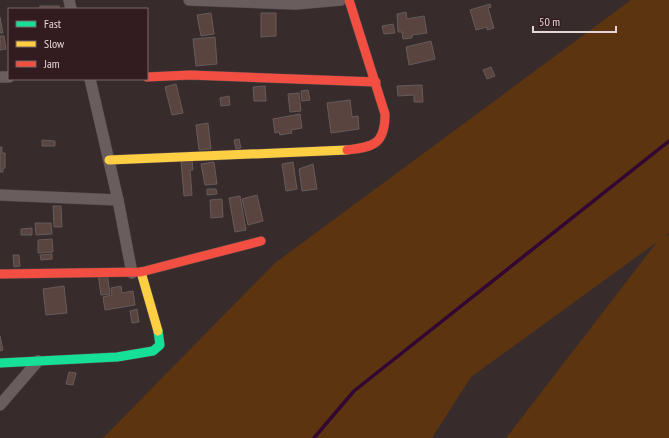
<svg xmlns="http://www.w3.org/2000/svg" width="669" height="438" font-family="'PT Sans Narrow',sans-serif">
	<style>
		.green { fill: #5c340f }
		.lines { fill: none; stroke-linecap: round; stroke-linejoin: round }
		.stream { stroke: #330733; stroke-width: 3.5 }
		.building { fill: #594440; stroke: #665b5a }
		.street-casing { stroke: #524748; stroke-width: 12 }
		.fast-casing { stroke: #524748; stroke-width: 10 }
		.slow-casing { stroke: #524748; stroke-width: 10 }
		.jam-casing { stroke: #524748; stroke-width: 10 }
		.street { stroke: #695d5e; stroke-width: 11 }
		.fast { stroke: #16e098; stroke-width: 9 }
		.slow { stroke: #ffcf43; stroke-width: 9 }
		.jam { stroke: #f24e42; stroke-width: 9 }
	</style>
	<rect width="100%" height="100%" fill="#382b2c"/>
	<polygon class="green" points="631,0 669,0 669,233 665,237 669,235 669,438 506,438 657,242 471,377 432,438 103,438 275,263"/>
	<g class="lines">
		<polyline class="stream" points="314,438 354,391 669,141"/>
	</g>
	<g class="building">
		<polygon points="490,4 491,7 488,8 494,28 487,30 487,27 476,30 470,10"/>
		<rect x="40" y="6" width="19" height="3"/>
		<polygon points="406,12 407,19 424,16 427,33 412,35 412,38 403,39 402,32 398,32 397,14"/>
		<polygon points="211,13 214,34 201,36 197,15"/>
		<polygon points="261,13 276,13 276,36 261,37"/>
		<polygon points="0,17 3,33 0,33"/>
		<polygon points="393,24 395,33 384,34 382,26"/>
		<polygon points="0,36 4,36 6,49 0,50"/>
		<polygon points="215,37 217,64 196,66 193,39"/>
		<polygon points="431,41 435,59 409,65 406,47"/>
		<polygon points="491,67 495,76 487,79 483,70"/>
		<polygon points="176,84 183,113 172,115 165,87"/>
		<polygon points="422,85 423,102 414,102 414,95 398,96 397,86"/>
		<polygon points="265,86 266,101 254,101 253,87"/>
		<polygon points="308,90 310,100 302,101 301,91"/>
		<polygon points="299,93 301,111 290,112 288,94"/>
		<polygon points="229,96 230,105 221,106 220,98"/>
		<polygon points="350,100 352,117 358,116 359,129 331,133 327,103"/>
		<polygon points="300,114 302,128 291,130 292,133 280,135 279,132 275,133 273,119"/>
		<polygon points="208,123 211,149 199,150 196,125"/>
		<polygon points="239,139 241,148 236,149 234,140"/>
		<polygon points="42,140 55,141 55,146 42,146"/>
		<polygon points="0,147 2,147 2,153 5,153 5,168 3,168 3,172 0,172"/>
		<polygon points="192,160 193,170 190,170 192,195 184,196 181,161"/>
		<polygon points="214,162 217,184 205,185 201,164"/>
		<polygon points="293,162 297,189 286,191 282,164"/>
		<polygon points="313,164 317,189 302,191 299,169"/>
		<polygon points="207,189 216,189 217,194 207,195"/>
		<polygon points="257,195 263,221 248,225 242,199"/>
		<polygon points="240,196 246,230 235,232 229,198"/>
		<polygon points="222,199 223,217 211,218 210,200"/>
		<polygon points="53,206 61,206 62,227 54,227"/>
		<polygon points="35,223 51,223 52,234 36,235"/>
		<polygon points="32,228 32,235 21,235 21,229"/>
		<polygon points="52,239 53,252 38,253 38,240"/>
		<polygon points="52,254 52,259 41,260 40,255"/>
		<polygon points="13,255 19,255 20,266 14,267"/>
		<polygon points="107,273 110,294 101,295 98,274"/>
		<polygon points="64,286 67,313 46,315 43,289"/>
		<polygon points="121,286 122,293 133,291 135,305 105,310 103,297 112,295 111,288"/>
		<polygon points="137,309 139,322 132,323 130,311"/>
		<polygon points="0,336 3,350 0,351"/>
		<polygon points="69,372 76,373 73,385 66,384"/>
	</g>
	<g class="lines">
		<g class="street-casing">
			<g id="street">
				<polyline points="69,0 71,9"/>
				<polyline points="189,0 296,4 341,0"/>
				<polyline points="0,77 9,77"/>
				<polyline points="90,79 118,200 132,273"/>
				<polyline points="0,195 118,200"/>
				<polyline points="0,405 38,361"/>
			</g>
		</g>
		<g class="fast-casing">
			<polyline id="fast" points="0,363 117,357 153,351 160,345 158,331"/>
		</g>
		<g class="slow-casing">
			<g id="slow">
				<polyline points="109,160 347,150"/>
				<polyline points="141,272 158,331"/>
			</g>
		</g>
		<g class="jam-casing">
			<g id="jam">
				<polyline points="147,77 190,75 376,82"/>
				<path d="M347,150C374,147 385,144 385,114L349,0"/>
				<polyline points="0,274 141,272 261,241"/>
			</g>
		</g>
		<use href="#street" class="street"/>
		<use href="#fast" class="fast"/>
		<use href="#slow" class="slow"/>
		<use href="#jam" class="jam"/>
	</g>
	<rect x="8" y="8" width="140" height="72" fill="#331c1f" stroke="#7a6669"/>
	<rect x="16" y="21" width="20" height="6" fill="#16e098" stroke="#7a6669"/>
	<text x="44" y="28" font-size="12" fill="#e5d5d7">Fast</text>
	<rect x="16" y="41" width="20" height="6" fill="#ffcf43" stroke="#7a6669"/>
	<text x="44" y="48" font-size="12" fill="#e5d5d7">Slow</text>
	<rect x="16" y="61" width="20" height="6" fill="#f24e42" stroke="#7a6669"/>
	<text x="44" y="68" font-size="12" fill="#e5d5d7">Jam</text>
	<path d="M533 26v6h83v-6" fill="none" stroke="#e5d5d7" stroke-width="2"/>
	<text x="539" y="26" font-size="12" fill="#e5d5d7" stroke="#331c1f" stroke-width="3" paint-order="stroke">50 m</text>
</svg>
